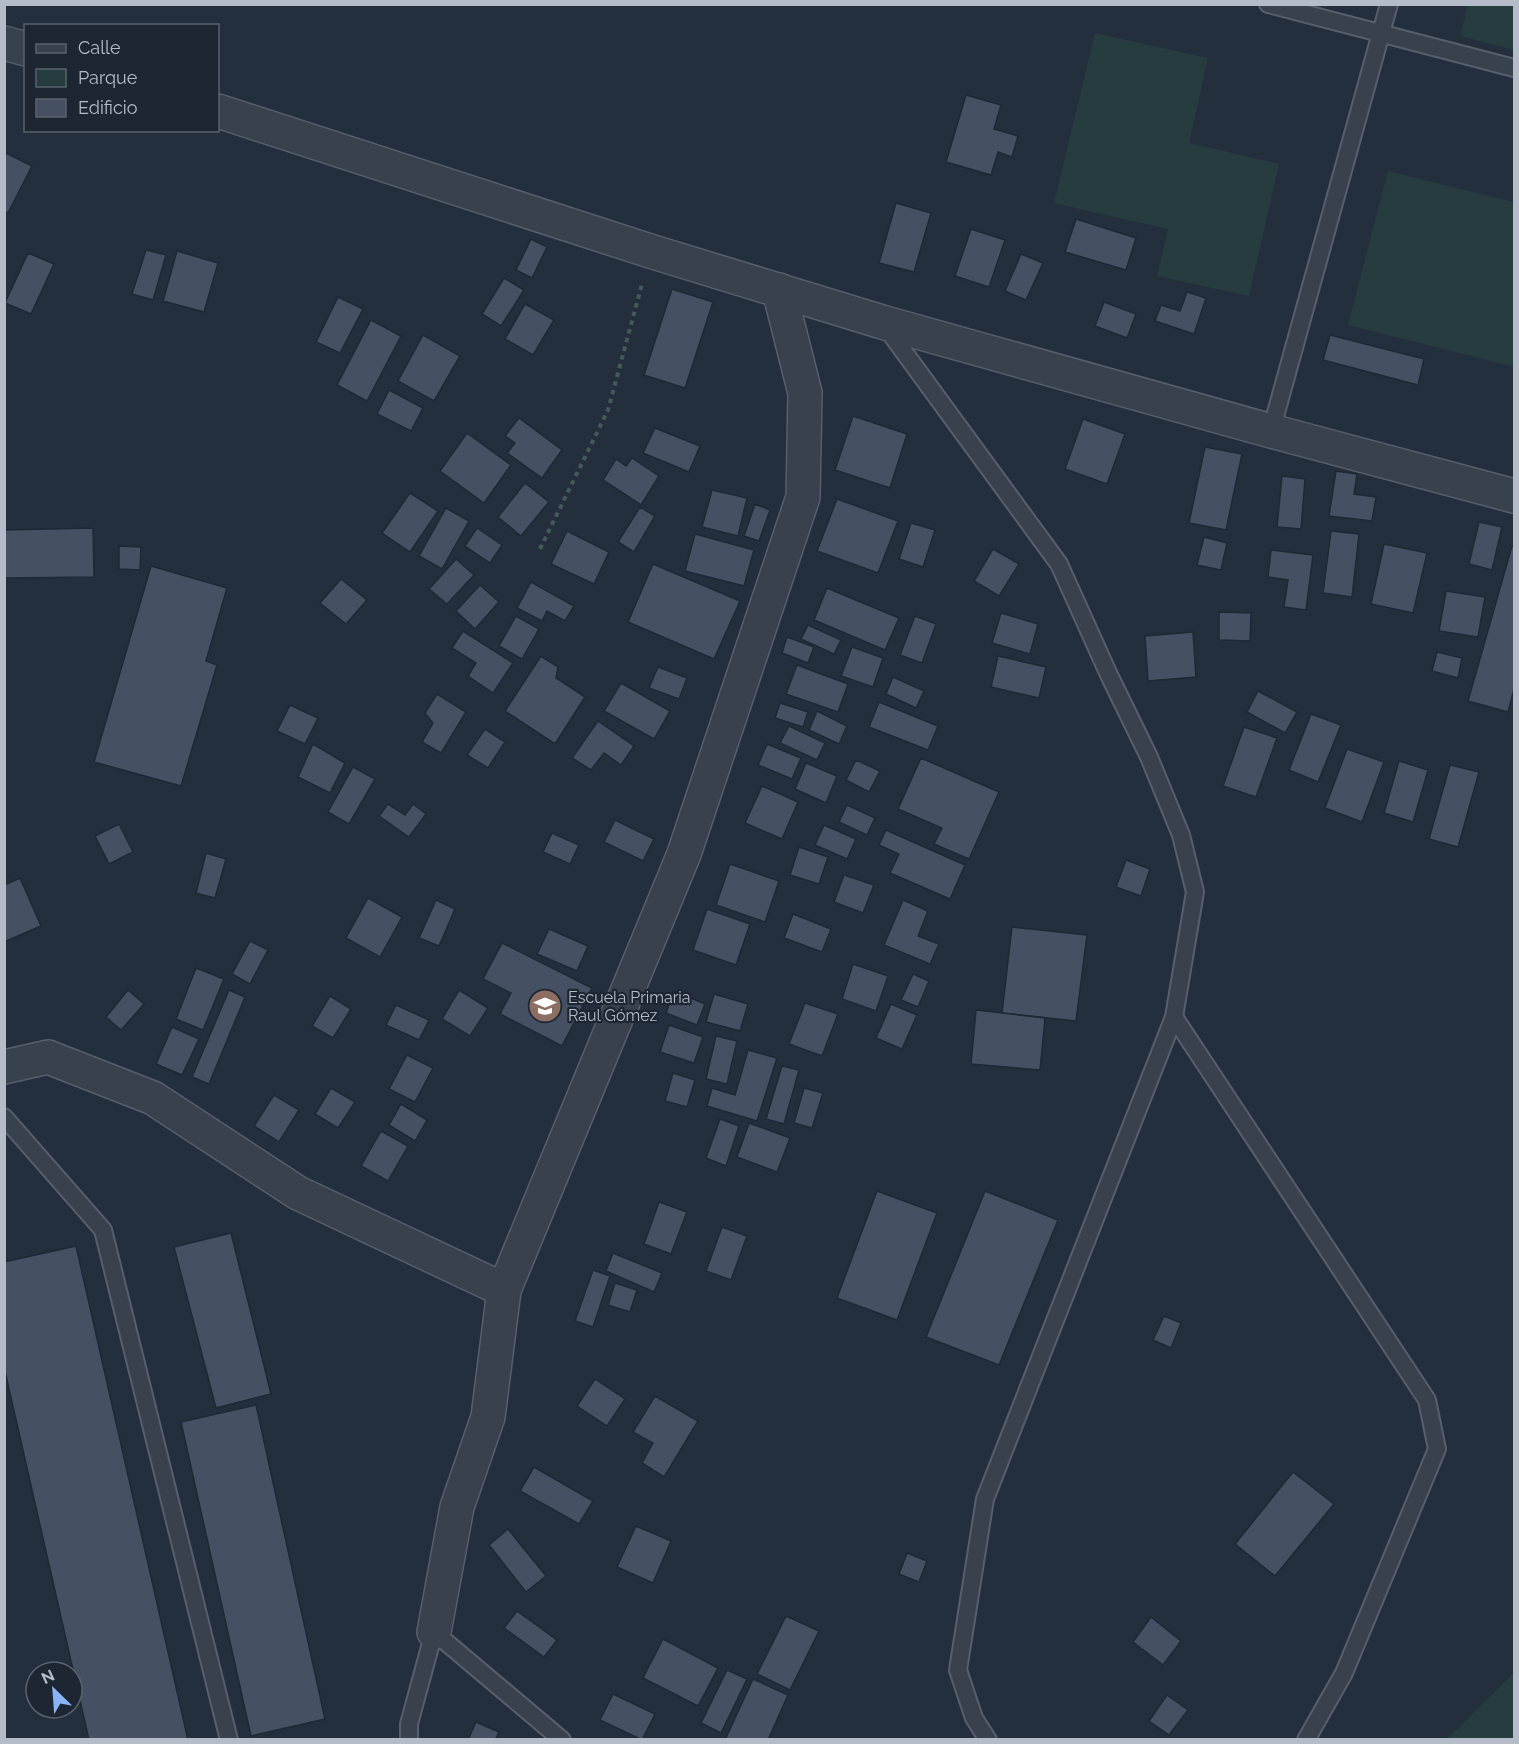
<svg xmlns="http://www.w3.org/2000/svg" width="1519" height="1744" font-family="Raleway,sans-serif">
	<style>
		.green { fill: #263c3f }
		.building { fill: #455162; stroke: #1f2835; stroke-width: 1.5 }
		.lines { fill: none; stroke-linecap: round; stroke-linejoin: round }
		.service-casing { stroke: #565f6c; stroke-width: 20 }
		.minor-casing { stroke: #565f6c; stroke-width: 36 }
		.path { stroke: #44595c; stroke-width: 4; stroke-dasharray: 4.5 4.5; stroke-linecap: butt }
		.service { stroke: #38414e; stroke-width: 16 }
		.minor { stroke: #38414e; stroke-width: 33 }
		.labels { text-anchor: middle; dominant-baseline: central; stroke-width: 4.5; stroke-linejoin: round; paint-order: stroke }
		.poi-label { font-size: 16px; fill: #b4bcc9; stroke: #1d2633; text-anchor: start }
	</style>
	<rect width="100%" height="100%" fill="#242f3e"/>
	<g class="green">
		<polygon points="1468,5 1514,5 1514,50 1460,36"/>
		<polygon points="1095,33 1208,58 1189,143 1279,164 1249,296 1157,276 1168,229 1054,203"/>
		<polygon points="1388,171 1514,202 1514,367 1348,325"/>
		<polygon points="1514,1673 1514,1739 1447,1739"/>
	</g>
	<g class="building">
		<polygon points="966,95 1001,105 994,129 1018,136 1012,157 998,152 991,175 946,162"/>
		<polygon points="4,152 32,166 8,213 4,211"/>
		<polygon points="896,203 931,213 914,272 879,263"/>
		<polygon points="1076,219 1136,238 1126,270 1065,252"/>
		<polygon points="971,229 1005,240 989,287 955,276"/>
		<polygon points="531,239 547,247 532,278 516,270"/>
		<polygon points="146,250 166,255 153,300 132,294"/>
		<polygon points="177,251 218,263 204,312 163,301"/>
		<polygon points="28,253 54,264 31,314 5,303"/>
		<polygon points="1021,254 1043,263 1026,300 1005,291"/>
		<polygon points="504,278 524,290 501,326 482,314"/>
		<polygon points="672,289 713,302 685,388 644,375"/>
		<polygon points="1187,292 1206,298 1194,334 1155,321 1161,305 1180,311"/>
		<polygon points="338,297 363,309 340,353 316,342"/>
		<polygon points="1104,302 1136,314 1127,338 1095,326"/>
		<polygon points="525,304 554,320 533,355 505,339"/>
		<polygon points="371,320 401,336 367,401 337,385"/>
		<polygon points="423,335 460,356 434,401 398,381"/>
		<polygon points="1330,335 1424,359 1418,385 1323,360"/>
		<polygon points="389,390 423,408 411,431 377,414"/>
		<polygon points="853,416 907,434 890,488 835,470"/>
		<polygon points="519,418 562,450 542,478 507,453 515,443 505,436"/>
		<polygon points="1083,419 1125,434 1107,484 1065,469"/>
		<polygon points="655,428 700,446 689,472 643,453"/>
		<polygon points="467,433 511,465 484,503 440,471"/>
		<polygon points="1205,447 1242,454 1226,530 1189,523"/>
		<polygon points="632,458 659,476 641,505 603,480 616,459 626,466"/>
		<polygon points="1336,471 1357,474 1354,494 1376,497 1372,521 1329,516"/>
		<polygon points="1282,476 1305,479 1301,529 1277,527"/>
		<polygon points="525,483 549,502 521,536 498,517"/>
		<polygon points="712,490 747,498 738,536 702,527"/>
		<polygon points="410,493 438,511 410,552 382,533"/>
		<polygon points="837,499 898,521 878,573 817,551"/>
		<polygon points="755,504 770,510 759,541 744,536"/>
		<polygon points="640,507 655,516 634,552 618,542"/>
		<polygon points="446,508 469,521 442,569 419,556"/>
		<polygon points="1479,522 1502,527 1492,570 1469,564"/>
		<polygon points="911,523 935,530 923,567 899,559"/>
		<polygon points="93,528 94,577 4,578 4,530"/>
		<polygon points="477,528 502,545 490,563 465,546"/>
		<polygon points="567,531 609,552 594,584 551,564"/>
		<polygon points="1331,531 1359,534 1352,597 1323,593"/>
		<polygon points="695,534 754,550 744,586 685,571"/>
		<polygon points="1204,537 1227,543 1221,570 1197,565"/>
		<polygon points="1384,544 1427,553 1413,613 1371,604"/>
		<polygon points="119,546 141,547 140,570 119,569"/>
		<polygon points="1512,546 1514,547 1514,689 1508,712 1468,701"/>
		<polygon points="993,549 1019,564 999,596 974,581"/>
		<polygon points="1271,550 1313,555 1306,610 1284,607 1288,580 1268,577"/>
		<polygon points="456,559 474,575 447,604 429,589"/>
		<polygon points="653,564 740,601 714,659 628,622"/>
		<polygon points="151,566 227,588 206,661 217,665 181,786 94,762"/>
		<polygon points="341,579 367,600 346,624 320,603"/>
		<polygon points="531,582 574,606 565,621 547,611 542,621 517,608"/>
		<polygon points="480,585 499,602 475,629 456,611"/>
		<polygon points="827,588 899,618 885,650 814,620"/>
		<polygon points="1446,591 1485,597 1478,637 1439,631"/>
		<polygon points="1219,612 1251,613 1250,641 1219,640"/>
		<polygon points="1001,613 1038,624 1030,654 992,643"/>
		<polygon points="516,616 539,629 522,659 499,646"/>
		<polygon points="915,616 936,624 922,663 900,655"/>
		<polygon points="808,625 841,640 834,654 801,639"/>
		<polygon points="463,631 513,663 493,693 468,676 476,663 452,648"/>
		<polygon points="1193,632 1196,677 1148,681 1145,636"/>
		<polygon points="787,637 814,647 808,663 782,653"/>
		<polygon points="852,647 883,658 873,687 841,676"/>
		<polygon points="1437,652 1462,658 1458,678 1432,671"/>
		<polygon points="541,656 558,667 556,678 585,697 555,744 505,711"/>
		<polygon points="998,656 1046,667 1039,698 991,687"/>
		<polygon points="797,665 848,684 838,712 786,694"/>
		<polygon points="658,667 687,678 679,699 649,688"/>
		<polygon points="893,677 924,691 916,708 886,694"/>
		<polygon points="621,683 670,711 654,739 604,711"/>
		<polygon points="1258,691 1297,712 1285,733 1247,712"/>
		<polygon points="437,694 466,712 441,753 422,742 433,723 425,713"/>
		<polygon points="879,702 938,726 928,750 869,727"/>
		<polygon points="780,703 808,712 803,727 775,718"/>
		<polygon points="290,705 318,718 305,744 277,731"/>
		<polygon points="817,711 847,726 839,744 809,730"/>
		<polygon points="1311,714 1341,725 1318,782 1289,770"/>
		<polygon points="598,721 634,746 621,765 604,753 591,770 572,758"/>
		<polygon points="789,726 825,743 817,760 780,743"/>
		<polygon points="1244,727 1277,738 1256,797 1223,786"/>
		<polygon points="485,729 505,742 488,768 467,755"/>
		<polygon points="313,744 345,763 330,793 298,777"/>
		<polygon points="767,744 801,758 792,779 758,765"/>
		<polygon points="1347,749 1384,762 1362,822 1325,808"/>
		<polygon points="921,758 999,792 969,859 934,844 942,828 898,809"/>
		<polygon points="856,760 880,771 869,792 846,780"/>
		<polygon points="1399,761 1428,770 1413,822 1384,813"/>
		<polygon points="806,763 837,776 826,803 795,789"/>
		<polygon points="1450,765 1479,772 1458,847 1429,839"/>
		<polygon points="353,767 375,779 349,824 328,812"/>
		<polygon points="762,786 798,802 782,839 745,823"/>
		<polygon points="388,804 405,815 413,804 426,814 409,837 379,816"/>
		<polygon points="847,805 875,818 867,835 839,822"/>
		<polygon points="615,820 654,839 643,861 604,842"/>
		<polygon points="119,824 133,852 109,864 95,836"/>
		<polygon points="824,825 856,839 847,859 815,845"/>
		<polygon points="886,830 965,865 950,899 890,873 899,854 879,845"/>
		<polygon points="552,833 579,845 570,864 543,852"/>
		<polygon points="799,847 828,857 819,884 790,875"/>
		<polygon points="206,853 226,859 215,898 196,893"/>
		<polygon points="1126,860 1150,869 1141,896 1116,887"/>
		<polygon points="730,864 779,881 765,922 716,905"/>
		<polygon points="844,875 874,885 863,913 834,902"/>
		<polygon points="20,878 41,926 4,942 4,885"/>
		<polygon points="368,898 402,917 380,957 346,938"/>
		<polygon points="436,900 455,909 439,946 419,938"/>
		<polygon points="903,900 928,911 918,936 939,944 930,964 884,945"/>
		<polygon points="707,909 750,924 736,965 693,950"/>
		<polygon points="793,914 831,929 822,952 784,938"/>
		<polygon points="1012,927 1087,935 1076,1021 1002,1013"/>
		<polygon points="549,929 588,946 577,971 537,954"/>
		<polygon points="250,941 268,950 250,984 232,974"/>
		<polygon points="502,943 592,988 562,1046 500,1014 511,993 483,979"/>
		<polygon points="853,964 888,976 876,1011 842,999"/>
		<polygon points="196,968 224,979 203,1030 176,1019"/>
		<polygon points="913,974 929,981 918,1007 901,1000"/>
		<polygon points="128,990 144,1004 121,1030 106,1017"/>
		<polygon points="229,990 245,997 209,1084 192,1077"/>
		<polygon points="459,990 488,1008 470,1036 442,1019"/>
		<polygon points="674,991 705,1004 697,1025 666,1013"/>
		<polygon points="714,994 748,1004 740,1031 706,1022"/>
		<polygon points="330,996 351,1009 333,1038 312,1026"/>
		<polygon points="805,1003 838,1014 822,1056 789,1044"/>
		<polygon points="891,1004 917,1015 902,1049 876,1038"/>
		<polygon points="396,1005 429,1020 419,1040 386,1025"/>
		<polygon points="976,1010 1045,1018 1040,1070 971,1064"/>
		<polygon points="669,1025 703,1037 694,1063 660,1052"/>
		<polygon points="172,1027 199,1039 182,1075 156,1064"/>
		<polygon points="716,1036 737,1041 727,1084 706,1079"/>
		<polygon points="748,1050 777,1058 757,1121 707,1106 712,1088 735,1095"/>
		<polygon points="407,1055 433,1068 415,1102 389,1089"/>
		<polygon points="782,1066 799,1070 784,1124 766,1119"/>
		<polygon points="673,1073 695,1080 687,1107 665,1101"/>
		<polygon points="331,1088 355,1102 338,1128 315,1114"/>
		<polygon points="804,1088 823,1093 812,1128 794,1123"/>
		<polygon points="274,1095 299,1110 279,1142 254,1126"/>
		<polygon points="401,1104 427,1120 415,1141 389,1125"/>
		<polygon points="720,1119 739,1126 726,1166 706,1158"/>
		<polygon points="749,1123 790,1138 777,1172 737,1157"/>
		<polygon points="381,1131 408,1146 388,1181 361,1166"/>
		<polygon points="877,1191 937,1213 897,1320 837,1298"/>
		<polygon points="985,1191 1058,1220 999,1365 926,1337"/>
		<polygon points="659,1202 687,1212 671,1254 644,1244"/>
		<polygon points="722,1227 747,1236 731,1280 706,1271"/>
		<polygon points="231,1233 271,1394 216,1408 174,1247"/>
		<polygon points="76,1246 188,1740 89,1740 4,1367 4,1262"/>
		<polygon points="613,1253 662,1273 654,1292 606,1271"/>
		<polygon points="593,1270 610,1276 593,1327 575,1321"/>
		<polygon points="615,1283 637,1290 630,1312 608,1305"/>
		<polygon points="1164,1316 1181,1323 1171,1348 1153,1340"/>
		<polygon points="595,1379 625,1399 607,1426 577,1406"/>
		<polygon points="655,1396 698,1421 664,1477 642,1463 653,1443 633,1432"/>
		<polygon points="256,1405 325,1719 251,1736 181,1422"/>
		<polygon points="534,1467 593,1501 579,1524 520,1491"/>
		<polygon points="1293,1472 1334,1504 1275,1576 1235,1544"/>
		<polygon points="636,1526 671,1541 653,1583 617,1567"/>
		<polygon points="508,1529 546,1576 526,1592 489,1545"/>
		<polygon points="907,1553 927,1561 919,1582 899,1574"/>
		<polygon points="517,1611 557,1640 544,1657 504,1628"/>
		<polygon points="786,1616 819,1631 790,1690 757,1674"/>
		<polygon points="1151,1617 1181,1641 1163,1665 1133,1642"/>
		<polygon points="663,1639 718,1668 698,1706 643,1678"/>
		<polygon points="727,1670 747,1679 721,1733 701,1723"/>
		<polygon points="753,1679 788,1695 768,1740 725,1740"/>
		<polygon points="613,1694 655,1714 642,1740 600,1720"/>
		<polygon points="1167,1695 1188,1710 1169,1735 1149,1721"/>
		<polygon points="476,1722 499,1732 495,1740 468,1740"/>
	</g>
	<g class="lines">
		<g class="service-casing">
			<g id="service">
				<polyline points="1268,4 1514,68"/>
				<polyline points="885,326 1059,564 1109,675 1149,757 1181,835 1195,892 1174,1017 985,1499 958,1670 974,1718 988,1740"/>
				<polyline points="1271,431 1389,4"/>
				<polyline points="1174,1017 1427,1400 1437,1449 1344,1673 1306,1740"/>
				<polyline points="4,1117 103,1230 229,1740"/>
				<polyline points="409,1740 409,1724 434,1632 562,1740"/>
			</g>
		</g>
		<g class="minor-casing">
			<g id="minor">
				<polyline points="4,43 26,49"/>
				<polyline points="218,111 650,251 882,322 1271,431 1514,496"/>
				<polyline points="4,1067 48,1057 153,1098 298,1193 504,1290 684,854 803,497 805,393 779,290"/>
				<polyline points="434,1632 457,1507 488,1417 504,1290"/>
			</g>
		</g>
		<polyline class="path" points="540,549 608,410 642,284"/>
		<use href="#service" class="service"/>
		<use href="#minor" class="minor"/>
	</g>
	<defs>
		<g id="school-disc" transform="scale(1.725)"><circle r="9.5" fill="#8d6e63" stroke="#1d2633"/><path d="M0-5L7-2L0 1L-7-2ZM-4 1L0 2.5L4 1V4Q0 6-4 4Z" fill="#fff"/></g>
	</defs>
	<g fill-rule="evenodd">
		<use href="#school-disc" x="545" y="1006"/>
	</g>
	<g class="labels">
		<g class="poi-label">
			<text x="568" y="997">Escuela Primaria<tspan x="568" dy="18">Raul Gómez</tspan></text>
		</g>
	</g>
	<rect width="1519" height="1744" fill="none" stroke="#b4bcc9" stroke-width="12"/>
	<rect x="24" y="24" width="195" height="108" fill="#1d2633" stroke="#59626f" stroke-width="1.5"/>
	<rect x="36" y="44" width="30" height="9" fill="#38414e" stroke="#59626f" stroke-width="1.5"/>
	<text x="78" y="54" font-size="18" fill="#b4bcc9">Calle</text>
	<rect x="36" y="69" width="30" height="18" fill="#263c3f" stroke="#59626f" stroke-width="1.5"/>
	<text x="78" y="84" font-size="18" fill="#b4bcc9">Parque</text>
	<rect x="36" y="99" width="30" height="18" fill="#455162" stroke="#59626f" stroke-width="1.5"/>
	<text x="78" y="114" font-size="18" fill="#b4bcc9">Edificio</text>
	<g transform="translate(54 1690) rotate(335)"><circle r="28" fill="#1d2633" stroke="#59626f" stroke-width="1.5"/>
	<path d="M0-4.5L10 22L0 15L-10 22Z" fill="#8ab4f8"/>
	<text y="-9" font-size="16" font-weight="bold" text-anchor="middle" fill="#b4bcc9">N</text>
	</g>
</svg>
